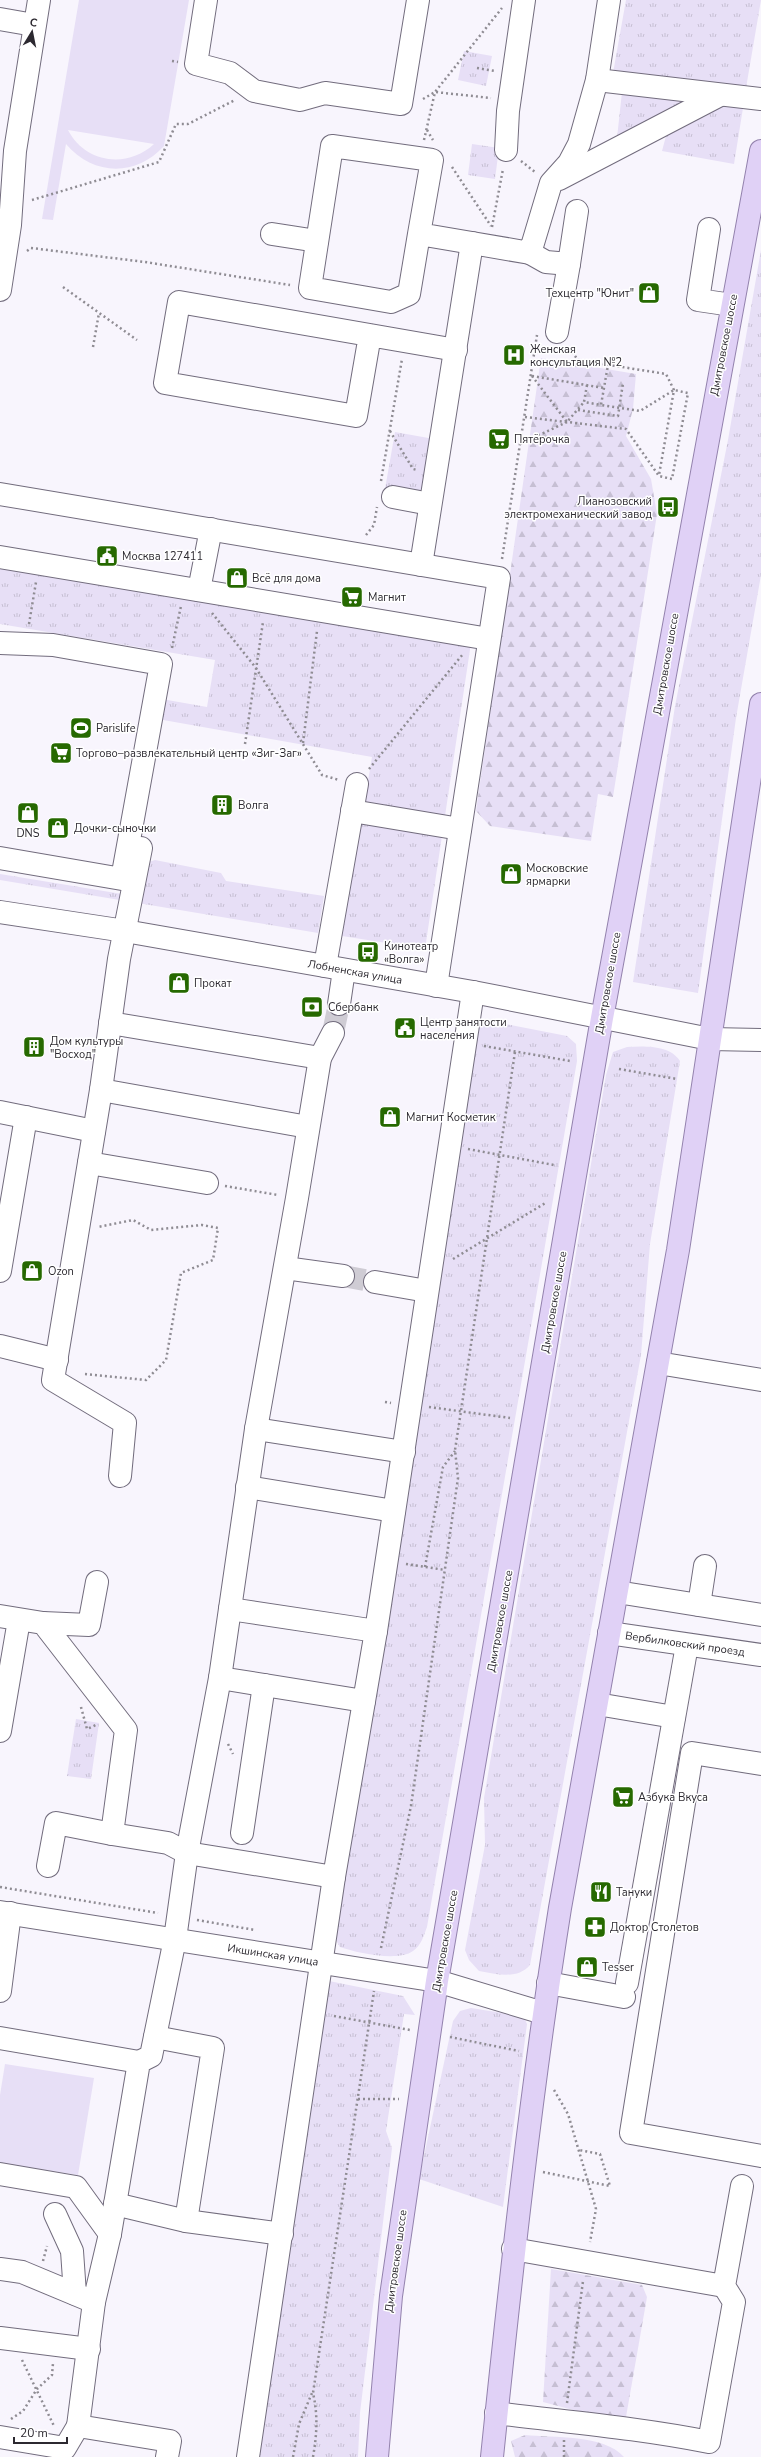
<svg xmlns="http://www.w3.org/2000/svg" width="761" height="2457" font-family="'Nunito Sans',sans-serif">
	<style>
		.grass { fill: url(#grass-tufts) }
		.forest { fill: url(#forest-firs) }
		.pitch { fill: #e7dff6; fill-rule: evenodd }
		.lines { fill: none; stroke-linecap: round; stroke-linejoin: round }
		.minor-tunnel { stroke: #cfccd4; stroke-width: 22; stroke-dasharray: 22 11; stroke-linecap: butt }
		.minor-casing { stroke: #726c7d; stroke-width: 24 }
		.major-casing { stroke: #9382ad; stroke-width: 24 }
		.path { stroke: #8f8c93; stroke-width: 2.5; stroke-dasharray: 2 3; stroke-linecap: butt }
		.minor { stroke: #fff; stroke-width: 22 }
		.major { stroke: #e0d1f6; stroke-width: 22 }
		.labels { text-anchor: middle; dominant-baseline: central; stroke-width: 3; stroke-linejoin: round; paint-order: stroke }
		.poi-label { font-size: 11px; fill: #2c2930; stroke: #fff; text-anchor: start }
		.street-label { font-size: 11px; fill: #2c2930; stroke: #fff }
	</style>
	<defs>
		<pattern id="grass-tufts" width="24" height="20" patternUnits="userSpaceOnUse"><rect width="24" height="20" fill="#e7dff6"/><path d="M3 7l-1-3M5 7V3M7 7l1-3M15 17l-1-3M17 17v-4M19 17l1-3" fill="none" stroke="#c6bfd3"/></pattern>
		<pattern id="forest-firs" width="22" height="20" patternUnits="userSpaceOnUse"><rect width="22" height="20" fill="#e7dff6"/><path d="M5 1l3.5 6h-7zM16 11l3.5 6h-7z" fill="#c6bfd3"/></pattern>
	</defs>
	<rect width="100%" height="100%" fill="#f8f5fd"/>
	<g class="grass">
		<polygon points="626,0 761,0 746,88 613,73"/>
		<polygon points="464,51 492,56 486,86 458,80"/>
		<polygon points="622,92 685,98 683,108 617,138"/>
		<polygon points="729,104 743,108 734,164 662,151 666,136 714,109"/>
		<polygon points="472,144 499,148 495,179 468,175"/>
		<polygon points="761,250 761,575 736,718 698,993 633,982 675,706 728,440"/>
		<polygon points="395,432 434,439 424,496 385,489"/>
		<polygon points="0,566 471,643 425,949 342,936 372,757 152,718 156,698 207,707 215,660 0,624"/>
		<polygon points="155,860 221,873 226,881 324,896 318,933 0,880 0,874 122,894 127,869"/>
		<path d="M479,1019L567,1036L576,1044L577,1061L427,1927C424,1935 421,1946 413,1951C398,1962 357,1953 340,1947L337,1942L336,1936L475,1022Z"/>
		<path d="M627,1047C645,1046 670,1045 680,1061L650,1244L641,1355L530,1965C517,1980 497,1974 479,1971L469,1960L465,1950L485,1845L484,1798L606,1075L613,1052Z"/>
		<polygon points="76,1719 99,1723 91,1779 67,1776"/>
		<polygon points="329,1981 403,1996 415,2015 404,2014 386,2131 392,2148 360,2413 358,2457 259,2457"/>
		<polygon points="471,2008 515,2015 524,2018 527,2024 503,2207 419,2179 453,2021 460,2011"/>
	</g>
	<g class="forest">
		<polygon points="541,358 636,374 633,409 626,436 651,479 657,514 613,797 598,794 591,841 490,826 476,811"/>
		<polygon points="551,2269 642,2285 647,2297 626,2417 577,2411 543,2402"/>
		<path d="M525,2435C553,2438 604,2434 624,2457H515L511,2441Z"/>
	</g>
	<g class="pitch">
		<path d="M79,0H189L164,146C136,177 93,176 66,144L53,220L42,219ZM68,130L154,144C127,169 85,163 68,130Z"/>
		<polygon points="5,2064 94,2078 78,2175 0,2163 0,2095"/>
	</g>
	<g class="lines">
		<g class="minor-tunnel">
			<polyline points="333,1033 339,1004"/>
			<polyline points="343,1276 375,1282"/>
		</g>
		<g class="minor-casing">
			<g id="minor">
				<polyline points="206,0 196,64 230,73 254,91 300,100 325,93 401,104 418,0"/>
				<polyline points="0,19 34,25"/>
				<polyline points="597,80 761,99"/>
				<polyline points="506,150 508,111 524,0"/>
				<polyline points="559,179 720,95"/>
				<polyline points="709,229 698,300 732,305"/>
				<polyline points="272,234 317,241"/>
				<polyline points="419,234 432,160 332,146 310,288 391,302 409,294 419,234 472,243"/>
				<polyline points="530,253 546,262 569,264 577,211"/>
				<polyline points="0,290 10,225 15,151 39,0"/>
				<polyline points="557,332 569,264"/>
				<polyline points="370,335 356,416 165,383 179,302 456,350"/>
				<polyline points="0,494 499,578 436,986"/>
				<polyline points="393,497 430,504"/>
				<polyline points="0,557 489,639"/>
				<polyline points="421,565 472,243 530,253 551,183 569,163 579,144 597,80 609,0"/>
				<polyline points="199,590 211,529"/>
				<polyline points="0,643 53,645 161,664 122,879 0,858"/>
				<polyline points="352,811 460,829"/>
				<polyline points="0,912 125,931 473,992 710,1039 761,1040"/>
				<polyline points="325,966 357,784"/>
				<polyline points="339,1004 344,970"/>
				<polyline points="110,1023 320,1058"/>
				<polyline points="101,1090 308,1127"/>
				<polyline points="0,1112 94,1131"/>
				<polyline points="89,1163 207,1183"/>
				<polyline points="285,1268 343,1276"/>
				<polyline points="0,1271 26,1117"/>
				<polyline points="375,1282 427,1291"/>
				<polyline points="0,1346 57,1360"/>
				<polyline points="658,1363 761,1380"/>
				<polyline points="256,1429 404,1452"/>
				<polyline points="120,1476 125,1423 53,1380 101,1090 119,959 141,848"/>
				<polyline points="247,1487 394,1511"/>
				<polyline points="617,1592 761,1615"/>
				<polyline points="699,1605 705,1566"/>
				<polyline points="230,1609 376,1631"/>
				<polyline points="0,1616 43,1623 126,1730 112,1834 168,1843 187,1853 334,1877"/>
				<polyline points="43,1623 89,1625 97,1582"/>
				<polyline points="609,1633 761,1655"/>
				<polyline points="220,1678 364,1701"/>
				<polyline points="597,1704 674,1717"/>
				<polyline points="0,1731 19,1620"/>
				<polyline points="761,1764 692,1753 631,2133 761,2156"/>
				<polyline points="242,1833 264,1685"/>
				<polyline points="48,1866 56,1823 112,1834"/>
				<polyline points="0,1912 437,1981 543,2013"/>
				<polyline points="548,1983 624,1997"/>
				<polyline points="627,1983 687,1645"/>
				<polyline points="0,1991 10,1913"/>
				<polyline points="155,2037 213,2048 186,2221"/>
				<polyline points="0,2038 139,2062"/>
				<polyline points="0,2174 76,2187 110,2234"/>
				<polyline points="115,2204 186,2221 282,2234"/>
				<polyline points="55,2214 72,2251 75,2294"/>
				<polyline points="513,2249 724,2286"/>
				<polyline points="0,2269 22,2272 94,2302"/>
				<polyline points="0,2338 89,2349"/>
				<path d="M496,2413C567,2422 639,2428 709,2442L734,2302L724,2286L742,2186"/>
				<polyline points="0,2437 65,2448 78,2426"/>
				<polyline points="167,2457 170,2441 78,2426 94,2302 110,2234 139,2062 151,2056 175,1939 187,1853 220,1678 256,1429 297,1198 320,1058 333,1033"/>
				<polyline points="248,2457 334,1877 376,1631 473,992"/>
			</g>
		</g>
		<g class="major-casing">
			<g id="major">
				<polyline points="377,2457 391,2296 437,1981 602,1018 761,151"/>
				<path d="M492,2457C511,2274 531,2090 560,1908L678,1250L761,704"/>
			</g>
		</g>
		<g class="path">
			<polyline points="172,61 178,62"/>
			<polyline points="477,68 495,71"/>
			<polyline points="423,99 435,92 491,98"/>
			<polyline points="427,130 433,140"/>
			<polyline points="424,140 435,92 502,8"/>
			<polyline points="521,161 535,172"/>
			<polyline points="452,167 491,226"/>
			<polyline points="32,200 159,162 176,124 188,124 235,100"/>
			<polyline points="492,227 503,169"/>
			<polyline points="27,251 31,248 145,262 290,285"/>
			<polyline points="63,287 137,340"/>
			<polyline points="93,347 99,313"/>
			<polyline points="569,348 578,360 666,374 674,390 659,475"/>
			<polyline points="532,376 567,422 584,402"/>
			<polyline points="532,376 604,388"/>
			<polyline points="587,385 584,402 601,405 608,365"/>
			<polyline points="578,410 618,416 623,383"/>
			<polyline points="525,417 566,422"/>
			<polyline points="390,431 413,469 417,470"/>
			<polyline points="520,444 567,422 626,429 659,476 672,479 688,393 674,390 640,411 601,405"/>
			<polyline points="381,481 402,359"/>
			<polyline points="366,535 374,525 377,507"/>
			<polyline points="502,559 537,335"/>
			<polyline points="212,613 256,668 322,775 339,780"/>
			<polyline points="29,624 36,582"/>
			<polyline points="172,648 181,606"/>
			<polyline points="303,743 317,631"/>
			<polyline points="245,744 263,622"/>
			<polyline points="369,769 463,654"/>
			<polyline points="484,1046 570,1061"/>
			<polyline points="619,1069 677,1079"/>
			<polyline points="468,1149 554,1165"/>
			<polyline points="225,1186 278,1195"/>
			<polyline points="453,1259 547,1202"/>
			<polyline points="85,1374 146,1380 166,1360 181,1273 213,1260 218,1228 202,1225 151,1230 133,1220 98,1227"/>
			<polyline points="385,1402 391,1403"/>
			<polyline points="429,1407 510,1418"/>
			<polyline points="406,1564 445,1570"/>
			<polyline points="425,1567 443,1467 455,1451"/>
			<polyline points="81,1707 87,1729 98,1724"/>
			<polyline points="228,1744 233,1754"/>
			<polyline points="0,1887 158,1913"/>
			<polyline points="197,1920 255,1930"/>
			<polyline points="381,1948 411,1806 458,1478 455,1450 461,1411 515,1052"/>
			<polyline points="334,2016 410,2030"/>
			<polyline points="450,2037 519,2051"/>
			<polyline points="554,2090 568,2114 596,2209 590,2242"/>
			<polyline points="358,2099 399,2099"/>
			<polyline points="543,2172 610,2186 600,2154 579,2150"/>
			<polyline points="43,2261 47,2246"/>
			<polyline points="22,2360 54,2426"/>
			<polyline points="567,2403 583,2281"/>
			<polyline points="11,2419 23,2411 37,2389 52,2375 53,2363"/>
			<polyline points="293,2457 299,2424 312,2393"/>
			<path d="M313,2457C317,2434 318,2415 313,2393L374,1991"/>
			<polyline points="564,2457 564,2440"/>
		</g>
		<use href="#minor" class="minor"/>
		<use href="#major" class="major"/>
	</g>
	<defs>
		<g id="shop-square" transform="scale(1.15)"><rect x="-9" y="-9" width="18" height="18" rx="4" fill="#266900" stroke="#fff"/><path d="M-5-2.5h2.3a2.7 3.5 0 0 1 5.4 0H5L5.5 6h-11ZM-1.5-2.5h3a1.5 2.3 0 0 0-3 0Z" fill="#fff"/></g>
		<g id="hospital-square" transform="scale(1.15)"><rect x="-9" y="-9" width="18" height="18" rx="4" fill="#266900" stroke="#fff"/><path d="M-5-5h3v3.5h4V-5h3V5h-3V1.5h-4V5h-3Z" fill="#fff"/></g>
		<g id="supermarket-square" transform="scale(1.15)"><rect x="-9" y="-9" width="18" height="18" rx="4" fill="#266900" stroke="#fff"/><path d="M-6-5.5h2.5l.6 2H6L4.5 2H-2.5L-4.4-4H-6ZM-1.5 3.2a1.3 1.3 0 1 0 .1 0ZM3 3.2a1.3 1.3 0 1 0 .1 0Z" fill="#fff"/></g>
		<g id="bus-square" transform="scale(1.15)"><rect x="-9" y="-9" width="18" height="18" rx="4" fill="#266900" stroke="#fff"/><path d="M-5-6H5V4H4V6H2V4H-2V6H-4V4H-5ZM-3.5-4V0h7V-4ZM-3.5 1.2v1.5H-2V1.2ZM2 1.2v1.5H3.5V1.2Z" fill="#fff"/></g>
		<g id="civic-square" transform="scale(1.15)"><rect x="-9" y="-9" width="18" height="18" rx="4" fill="#266900" stroke="#fff"/><path d="M-.6-6.5H3V-4.5H.6V-3L4-1V1h2V6H-6V1h2V-1L-.6-3ZM-1.2 2.5V6h2.4V2.5Z" fill="#fff"/></g>
		<g id="stadium-square" transform="scale(1.15)"><rect x="-9" y="-9" width="18" height="18" rx="4" fill="#266900" stroke="#fff"/><path d="M0-5a6.5 5 0 1 0 0 10a6.5 5 0 1 0 0-10ZM-3.5-1.8h7v3.6h-7Z" fill="#fff"/></g>
		<g id="building-square" transform="scale(1.15)"><rect x="-9" y="-9" width="18" height="18" rx="4" fill="#266900" stroke="#fff"/><path d="M-4-6H4V6H1V3H-1V6H-4ZM-2.5-4.3h1.7v1.8h-1.7ZM.8-4.3h1.7v1.8H.8ZM-2.5-1h1.7V.8h-1.7ZM.8-1h1.7V.8H.8Z" fill="#fff"/></g>
		<g id="bank-square" transform="scale(1.15)"><rect x="-9" y="-9" width="18" height="18" rx="4" fill="#266900" stroke="#fff"/><path d="M-6-4H6V4H-6ZM0-2.3a2.3 2.3 0 1 0 0 4.6a2.3 2.3 0 1 0 0-4.6Z" fill="#fff"/></g>
		<g id="restaurant-square" transform="scale(1.15)"><rect x="-9" y="-9" width="18" height="18" rx="4" fill="#266900" stroke="#fff"/><path d="M-5-6h1v4h1v-4h1v4h1v-4h1v5L-1.5 .5V6h-2V.5L-5-1ZM5-6V6H3V1.5H1.5Q1.5-4 5-6Z" fill="#fff"/></g>
		<g id="pharmacy-square" transform="scale(1.15)"><rect x="-9" y="-9" width="18" height="18" rx="4" fill="#266900" stroke="#fff"/><path d="M-2-6h4v4h4v4h-4v4h-4v-4h-4v-4h4Z" fill="#fff"/></g>
	</defs>
	<g fill-rule="evenodd">
		<use href="#shop-square" x="649" y="293"/>
		<use href="#hospital-square" x="514" y="355"/>
		<use href="#supermarket-square" x="499" y="439"/>
		<use href="#bus-square" x="668" y="507"/>
		<use href="#civic-square" x="107" y="556"/>
		<use href="#shop-square" x="237" y="578"/>
		<use href="#supermarket-square" x="352" y="597"/>
		<use href="#stadium-square" x="81" y="728"/>
		<use href="#supermarket-square" x="61" y="753"/>
		<use href="#building-square" x="222" y="805"/>
		<use href="#shop-square" x="28" y="813"/>
		<use href="#shop-square" x="58" y="828"/>
		<use href="#shop-square" x="511" y="874"/>
		<use href="#bus-square" x="368" y="952"/>
		<use href="#shop-square" x="179" y="983"/>
		<use href="#bank-square" x="312" y="1007"/>
		<use href="#civic-square" x="405" y="1028"/>
		<use href="#building-square" x="34" y="1047"/>
		<use href="#shop-square" x="390" y="1117"/>
		<use href="#shop-square" x="32" y="1271"/>
		<use href="#supermarket-square" x="623" y="1797"/>
		<use href="#restaurant-square" x="601" y="1892"/>
		<use href="#pharmacy-square" x="595" y="1927"/>
		<use href="#shop-square" x="587" y="1967"/>
	</g>
	<g class="labels">
		<g class="poi-label">
			<text x="634" y="293" text-anchor="end">Техцентр "Юнит"</text>
			<text x="530" y="349">Женская<tspan x="530" dy="13">консультация №2</tspan></text>
			<text x="514" y="439">Пятёрочка</text>
			<text x="652" y="501" text-anchor="end">Лианозовский<tspan x="652" dy="13">электромеханический завод</tspan></text>
			<text x="122" y="556">Москва 127411</text>
			<text x="252" y="578">Всё для дома</text>
			<text x="368" y="597">Магнит</text>
			<text x="96" y="728">Parislife</text>
			<text x="76" y="753">Торгово–развлекательный центр «Зиг-Заг»</text>
			<text x="238" y="805">Волга</text>
			<text x="74" y="828">Дочки-сыночки</text>
			<text x="28" y="833" text-anchor="middle">DNS</text>
			<text x="526" y="868">Московские<tspan x="526" dy="13">ярмарки</tspan></text>
			<text x="384" y="946">Кинотеатр<tspan x="384" dy="13">«Волга»</tspan></text>
			<text x="194" y="983">Прокат</text>
			<text x="328" y="1007">Сбербанк</text>
			<text x="420" y="1022">Центр занятости<tspan x="420" dy="13">населения</tspan></text>
			<text x="50" y="1041">Дом культуры<tspan x="50" dy="13">"Восход"</tspan></text>
			<text x="406" y="1117">Магнит Косметик</text>
			<text x="48" y="1271">Ozon</text>
			<text x="638" y="1797">Азбука Вкуса</text>
			<text x="616" y="1892">Тануки</text>
			<text x="610" y="1927">Доктор Столетов</text>
			<text x="602" y="1967">Tesser</text>
		</g>
		<g class="street-label">
			<text transform="translate(724 345) rotate(-79)">Дмитровское шоссе</text>
			<text transform="translate(666 664) rotate(-80)">Дмитровское шоссе</text>
			<text transform="translate(355 972) rotate(10)">Лобненская улица</text>
			<text transform="translate(608 983) rotate(-80)">Дмитровское шоссе</text>
			<text transform="translate(554 1302) rotate(-80)">Дмитровское шоссе</text>
			<text transform="translate(500 1621) rotate(-80)">Дмитровское шоссе</text>
			<text transform="translate(685 1644) rotate(8)">Вербилковский проезд</text>
			<text transform="translate(445 1941) rotate(-80)">Дмитровское шоссе</text>
			<text transform="translate(273 1955) rotate(9)">Икшинская улица</text>
			<text transform="translate(396 2261) rotate(-82)">Дмитровское шоссе</text>
		</g>
	</g>
	<g transform="translate(32 32) rotate(10)" stroke="#ffffff" stroke-width="3" paint-order="stroke">
	<path d="M0-3L7 15L0 10L-7 15Z" fill="#2c2930"/>
	<text y="-6" font-size="11" font-weight="bold" text-anchor="middle" fill="#2c2930">С</text>
	</g>
	<path d="M14 2437v6h53v-6" fill="none" stroke="#2c2930" stroke-width="2"/>
	<text x="20" y="2437" font-size="12" fill="#2c2930" stroke="#ffffff" stroke-width="3" paint-order="stroke">20 m</text>
</svg>
